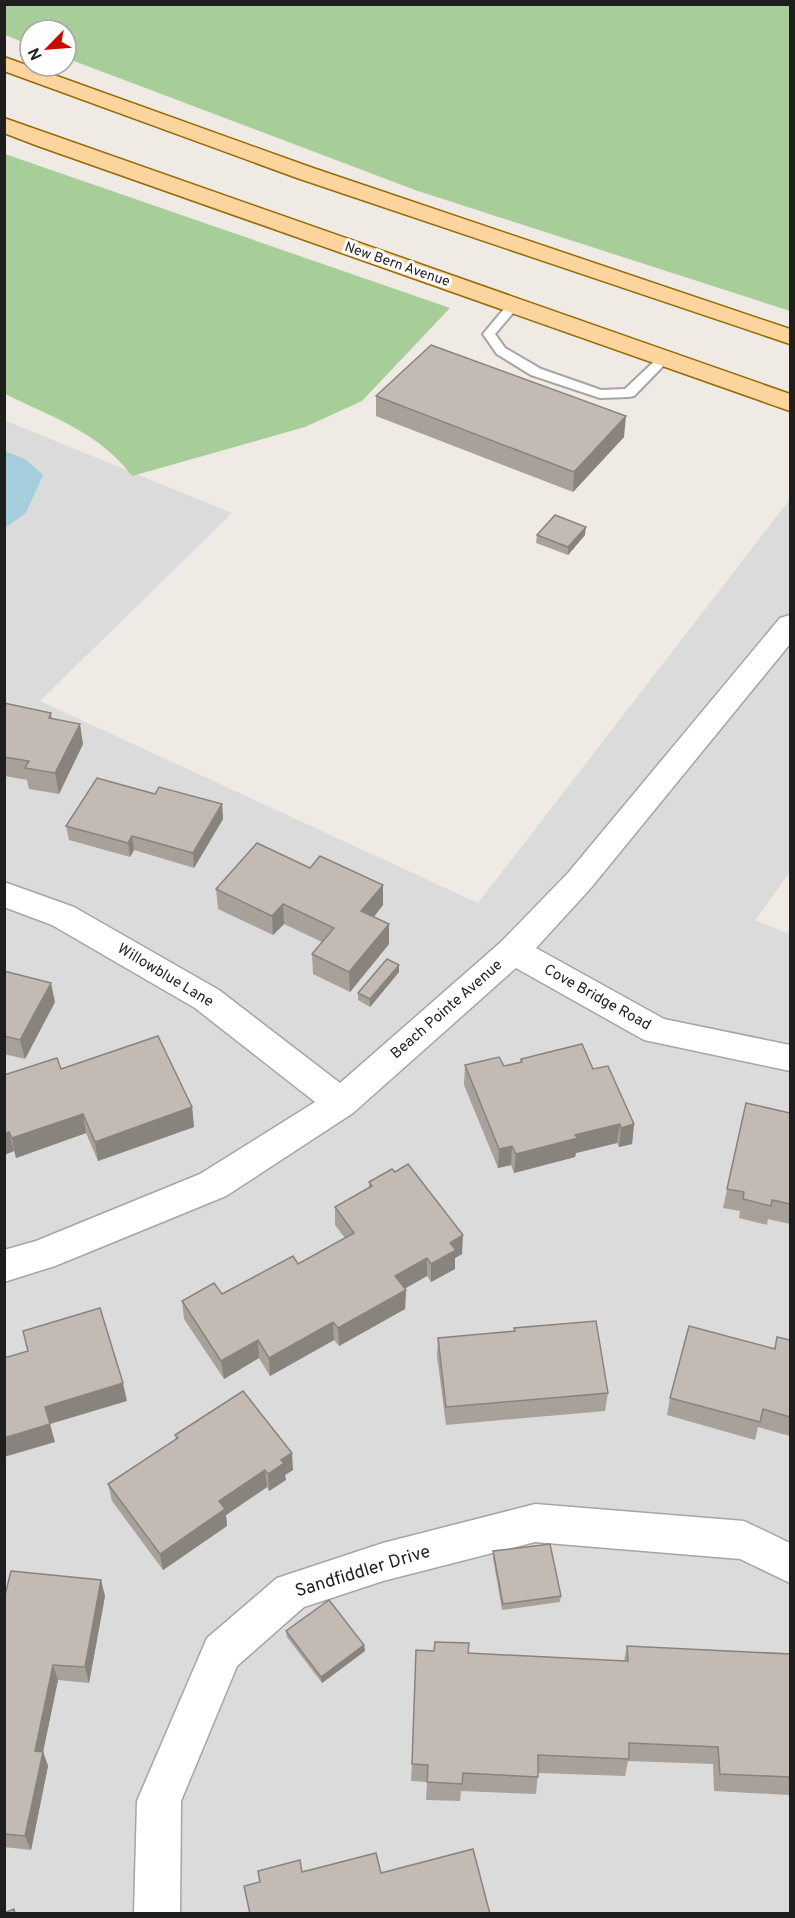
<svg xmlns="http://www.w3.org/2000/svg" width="795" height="1918" font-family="Overpass,sans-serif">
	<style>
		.residential { fill: #dcdbdb }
		.forest { fill: #a7ce99 }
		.water { fill: #a5cedc }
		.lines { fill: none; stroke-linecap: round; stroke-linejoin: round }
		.service-casing { stroke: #a5a5a5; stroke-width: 4 }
		.minor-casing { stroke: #a5a5a5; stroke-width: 3 }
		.primary-casing { stroke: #966902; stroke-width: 3 }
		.service { fill: #fff; fill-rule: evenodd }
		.minor { fill: #fff; fill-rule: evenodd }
		.primary { fill: #fbd59d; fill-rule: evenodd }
		.wall { fill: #a8a19a }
		.shaded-wall { fill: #88837d }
		.building { fill: #c3bbb3; stroke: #88837d; stroke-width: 1.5 }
		.labels { text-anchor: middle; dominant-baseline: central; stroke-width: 6; stroke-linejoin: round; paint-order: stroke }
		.far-street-label { font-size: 14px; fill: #1e1e1e; stroke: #fff }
		.street-label { font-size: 15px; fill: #1e1e1e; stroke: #fff }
		.near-street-label { font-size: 18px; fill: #1e1e1e; stroke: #fff }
	</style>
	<rect width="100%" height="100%" fill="#efebe4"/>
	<polygon class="residential" points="4,420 232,513 40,701 478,903 790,499 790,872 755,920 790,934 790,1913 5,1913"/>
	<g class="forest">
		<polygon points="4,5 790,5 790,311 415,190 66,58 66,30 30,30 30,45 5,35"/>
		<path d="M5,154L450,308L362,401L305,427L132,476C100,433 52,417 5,394Z"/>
	</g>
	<polygon class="water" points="4,451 25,459 43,475 26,513 5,528"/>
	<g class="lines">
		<g class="service-casing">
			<polygon id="service" points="513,302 519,306 495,334 505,348 541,369 601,390 625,389 660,356 664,355 670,359 634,396 629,397 600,398 531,375 497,354 483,334 509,303"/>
		</g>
		<g class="minor-casing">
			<g id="minor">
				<polygon points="790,615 790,644 590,889 536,948 664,1019 790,1045 790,1071 644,1040 516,968 353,1113 226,1196 55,1266 4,1282 4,1250 36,1241 200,1174 315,1102 195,1008 52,925 4,907 4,882 74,907 219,990 340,1083 501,942 568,873 780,618"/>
				<polygon points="535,1504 744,1521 790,1543 790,1583 740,1559 535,1542 383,1581 304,1607 237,1666 181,1801 180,1914 134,1914 137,1801 207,1638 277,1578 383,1543"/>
			</g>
		</g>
		<g class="primary-casing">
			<g id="primary">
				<polygon points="4,57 313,168 790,329 790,344 297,178 4,71"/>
				<polygon points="4,118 790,394 790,411 38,146 4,133"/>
			</g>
		</g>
		<use href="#service" class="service"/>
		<use href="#minor" class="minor"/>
		<use href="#primary" class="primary"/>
	</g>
	<g class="wall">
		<polygon points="376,396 624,437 573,492 376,416"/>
		<polygon points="537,535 585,535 568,555 536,543"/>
		<polygon points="4,703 51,713 52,719 83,744 59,794 29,789 27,780 5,776 4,777"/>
		<polygon points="155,794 222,804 223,819 194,868 134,850 130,857 69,840 66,826"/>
		<polygon points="310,868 383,885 383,905 374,917 389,944 350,992 313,974 312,954 322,942 284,924 273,935 218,909 216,889"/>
		<polygon points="4,971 55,1002 25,1059 4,1054"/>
		<polygon points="399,972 370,1007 358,1000 358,993"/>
		<polygon points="521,1059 593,1069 634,1124 632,1144 619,1147 617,1143 576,1153 575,1157 514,1173 511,1165 498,1168 464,1085 465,1065 504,1066 520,1062"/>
		<polygon points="61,1069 192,1107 194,1127 98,1161 86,1133 16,1158 14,1151 4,1155 4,1075"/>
		<polygon points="746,1103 790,1113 790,1224 768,1219 767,1225 739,1218 740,1211 723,1208"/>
		<polygon points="369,1182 462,1254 455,1258 455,1269 431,1282 427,1276 404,1289 406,1290 405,1309 339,1346 334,1340 270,1376 259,1358 224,1379 184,1319 182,1301 222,1294 298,1264 345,1238 335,1225 335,1207 369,1188"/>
		<polygon points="514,1328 608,1393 605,1411 446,1425 437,1356 438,1338 514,1331"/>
		<polygon points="777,1337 790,1340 790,1436 758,1427 755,1440 667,1415 670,1398 774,1349"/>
		<polygon points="175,1435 293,1470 285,1475 286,1480 269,1491 267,1487 226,1515 227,1526 163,1570 112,1501 108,1484 176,1440"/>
		<polygon points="493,1551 561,1596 560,1602 502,1610 493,1558"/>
		<polygon points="105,1596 89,1683 58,1680 43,1752 48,1766 31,1850 4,1847 4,1599"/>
		<polygon points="286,1631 364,1645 365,1651 322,1683 287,1637"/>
		<polygon points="627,1646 790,1654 790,1795 714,1791 713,1764 628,1761 625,1776 538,1773 536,1794 461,1791 460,1801 426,1800 427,1782 411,1781 412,1764 468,1653 624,1661"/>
	</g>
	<g class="shaded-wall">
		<polygon points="626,416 624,437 573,492 574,472"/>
		<polygon points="586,527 585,535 568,555 568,547"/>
		<polygon points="80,724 83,744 59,794 55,773"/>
		<polygon points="222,804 223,819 194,868 193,853"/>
		<polygon points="132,836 134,850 130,857 128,843"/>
		<polygon points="383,885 383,905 362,931 361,911"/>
		<polygon points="283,904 284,924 273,935 272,916"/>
		<polygon points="389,924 389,944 350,992 349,972"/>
		<polygon points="399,965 399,972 370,1007 370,999"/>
		<polygon points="51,983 55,1002 25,1059 20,1040"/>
		<polygon points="192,1107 194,1127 98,1161 95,1142"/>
		<polygon points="83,1114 86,1133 16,1158 12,1138"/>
		<polygon points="620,1124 617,1143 576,1153 575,1157 514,1173 516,1154 575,1135"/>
		<polygon points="634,1124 632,1144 619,1147 621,1128"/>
		<polygon points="9,1132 14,1151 4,1155 4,1134"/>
		<polygon points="512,1146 511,1165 498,1168 499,1149"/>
		<polygon points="463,1235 462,1254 455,1258 455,1269 431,1282 431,1264 450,1243"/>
		<polygon points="427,1258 427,1276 395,1294 395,1276"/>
		<polygon points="406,1290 405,1309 339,1346 338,1328"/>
		<polygon points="333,1322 334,1340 270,1376 269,1358"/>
		<polygon points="258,1340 259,1358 224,1379 221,1361"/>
		<polygon points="123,1383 127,1401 50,1424 45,1407"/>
		<polygon points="50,1424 55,1442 4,1457 4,1438"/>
		<polygon points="292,1453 293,1470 285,1475 286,1480 269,1491 268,1474 281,1460"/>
		<polygon points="265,1470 267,1487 226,1515 227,1526 163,1570 160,1554 219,1501"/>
		<polygon points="101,1580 105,1596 89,1683 85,1667"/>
		<polygon points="364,1645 365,1651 322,1683 321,1677"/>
		<polygon points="53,1665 58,1680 43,1752 48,1766 31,1850 25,1836 35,1751"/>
	</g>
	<g class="building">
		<polygon points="431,345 626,416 574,472 376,396"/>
		<polygon points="555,515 586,527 568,547 537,535"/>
		<polygon points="4,703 51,713 49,718 80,724 55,773 25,768 29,761 4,757"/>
		<polygon points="97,778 155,794 159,787 222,804 193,853 132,836 128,843 66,826"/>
		<polygon points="257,843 310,868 320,856 383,885 361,911 389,924 349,972 312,954 334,928 283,904 272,916 216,889"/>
		<polygon points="387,959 399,965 370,999 358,993"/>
		<polygon points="4,971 51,983 20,1040 4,1036"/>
		<polygon points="158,1036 192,1107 95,1142 83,1114 12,1138 9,1132 4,1134 4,1075 57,1058 61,1069"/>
		<polygon points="582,1044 593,1069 608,1066 634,1124 621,1128 620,1124 575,1135 578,1138 516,1154 512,1146 499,1149 465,1065 499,1057 504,1066 522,1062 521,1059"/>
		<polygon points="746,1103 790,1113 790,1204 772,1200 771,1206 743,1199 744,1192 727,1189"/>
		<polygon points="408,1164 463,1235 450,1243 456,1250 431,1264 427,1258 395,1276 406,1290 338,1328 333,1322 269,1358 258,1340 221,1361 182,1301 214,1283 222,1294 293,1256 298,1264 354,1233 335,1207 372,1186 369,1182 392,1169 395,1172"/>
		<polygon points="100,1308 123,1383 45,1407 50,1424 4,1438 4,1358 28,1351 23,1331"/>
		<polygon points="596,1321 608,1393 446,1407 438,1338 515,1331 514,1328"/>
		<polygon points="689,1326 775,1349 777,1337 790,1340 790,1417 763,1409 760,1422 670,1398"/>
		<polygon points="243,1391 292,1453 281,1460 284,1463 268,1474 265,1470 219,1501 225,1509 160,1554 108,1484 178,1438 175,1435"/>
		<polygon points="550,1544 561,1596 503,1604 493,1551"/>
		<polygon points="11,1571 101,1580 85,1667 53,1665 35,1751 43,1752 25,1836 4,1834 4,1599"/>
		<polygon points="329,1600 364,1645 321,1677 286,1631"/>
		<polygon points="435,1642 469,1643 468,1653 626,1661 628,1661 627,1646 790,1654 790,1777 720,1774 718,1747 629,1743 629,1759 538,1755 538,1777 463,1773 462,1784 427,1782 428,1765 412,1764 416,1650 434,1651"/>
		<polygon points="473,1849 490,1914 250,1914 244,1886 260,1882 258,1871 300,1860 302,1872 376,1853 381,1873"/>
		<polygon points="14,1909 15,1914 4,1914 4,1913"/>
	</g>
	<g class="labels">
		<g class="far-street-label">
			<text transform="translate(397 265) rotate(19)">New Bern Avenue</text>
		</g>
		<g class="street-label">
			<text transform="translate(165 976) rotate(31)">Willowblue Lane</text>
			<text transform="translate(597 998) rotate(29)">Cove Bridge Road</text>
			<text transform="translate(447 1010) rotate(-41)">Beach Pointe Avenue</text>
		</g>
		<g class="near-street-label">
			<text transform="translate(363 1572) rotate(-17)">Sandfiddler Drive</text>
		</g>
	</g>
	<rect width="795" height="1918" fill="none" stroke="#1e1e1e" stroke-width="12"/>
	<g transform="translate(48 48) rotate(245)"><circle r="28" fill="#ffffff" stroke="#a5a5a5" stroke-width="1.5"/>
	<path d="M0-4.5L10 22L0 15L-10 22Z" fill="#c90802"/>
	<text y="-9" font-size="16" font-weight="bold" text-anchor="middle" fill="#1e1e1e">N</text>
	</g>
</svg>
